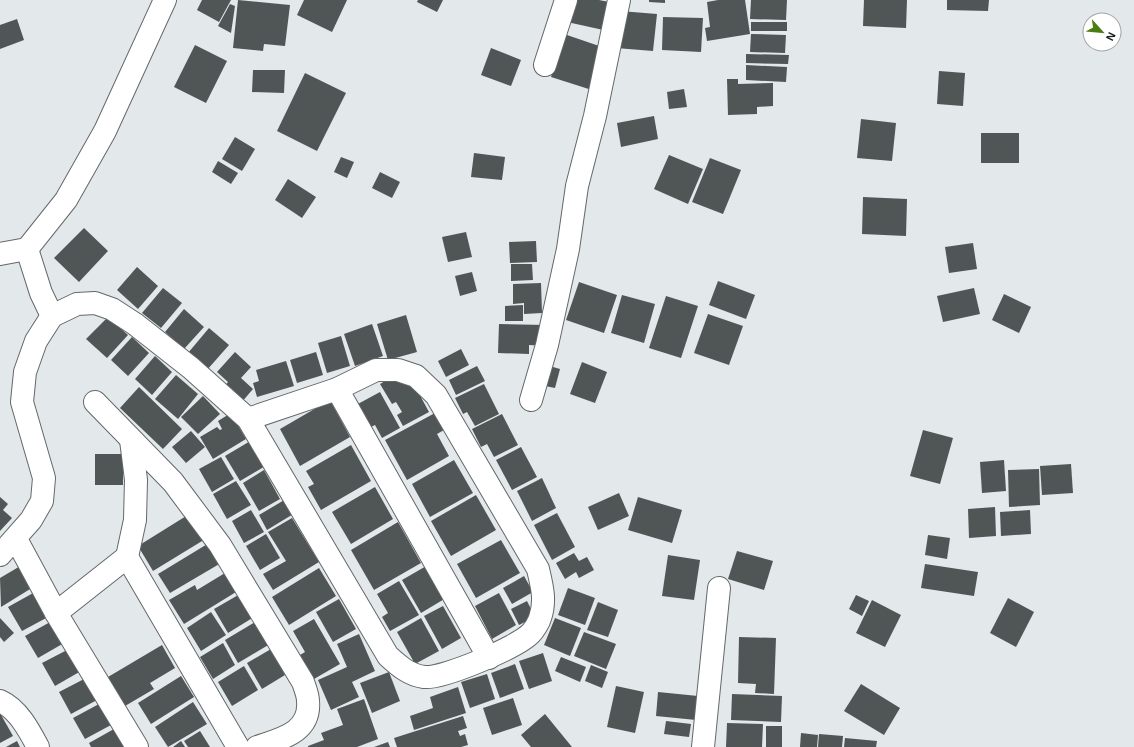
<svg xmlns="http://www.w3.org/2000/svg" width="1134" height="747" font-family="Arial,sans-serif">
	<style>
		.building { fill: #505556 }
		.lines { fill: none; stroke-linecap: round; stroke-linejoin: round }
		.street-casing { stroke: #64686b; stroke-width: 24 }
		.secondary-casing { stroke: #64686b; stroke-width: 24 }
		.street { stroke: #fff; stroke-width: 22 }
		.secondary { stroke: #fff; stroke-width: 22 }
	</style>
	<rect width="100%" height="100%" fill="#e3e8eb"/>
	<g class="building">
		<polygon points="202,0 231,0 219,22 197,10"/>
		<polygon points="238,0 290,5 285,46 264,44 263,51 233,48"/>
		<polygon points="304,0 347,0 332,32 297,15"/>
		<polygon points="418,0 443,0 437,12 417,2"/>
		<polygon points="571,0 599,0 614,3 608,31 567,22"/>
		<polygon points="649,0 665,0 665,3 649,2"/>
		<polygon points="718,0 745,0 750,34 707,41 705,28 710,27 707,2"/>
		<polygon points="751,0 787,0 786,20 750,19"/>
		<polygon points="864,0 907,0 906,28 863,26"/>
		<polygon points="947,0 989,0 988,11 947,10"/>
		<polygon points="230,4 235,6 231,33 218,26"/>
		<polygon points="620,11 657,14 653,51 616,48"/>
		<polygon points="663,17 703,18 701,52 662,50"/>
		<polygon points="17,19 24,40 0,49 0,25"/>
		<rect x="751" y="22" width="36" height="9"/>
		<polygon points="564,34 608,49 595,91 551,77"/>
		<polygon points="751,34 786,35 785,53 750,52"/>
		<polygon points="195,45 227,61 206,103 174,87"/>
		<polygon points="491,48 521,60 511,86 481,75"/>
		<polygon points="746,54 789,55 788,64 746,63"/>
		<polygon points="746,65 787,67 786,82 746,80"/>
		<polygon points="253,70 285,70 284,93 252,92"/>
		<polygon points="939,71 965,73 963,106 937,104"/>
		<polygon points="305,73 346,93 317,151 277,131"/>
		<polygon points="727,79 738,79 738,84 773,83 773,106 757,107 757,114 728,115"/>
		<polygon points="684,89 687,107 669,109 667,92"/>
		<polygon points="654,116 658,139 621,147 617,123"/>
		<polygon points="861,119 896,123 892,161 857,158"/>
		<rect x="981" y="133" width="38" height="30"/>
		<polygon points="235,137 255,149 242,171 222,159"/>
		<polygon points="474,153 505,157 502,180 471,177"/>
		<polygon points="669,155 703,169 688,204 654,189"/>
		<polygon points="341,157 354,162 347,178 334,172"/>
		<polygon points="710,158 741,170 723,214 692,202"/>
		<polygon points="218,161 238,173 231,184 212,172"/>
		<polygon points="380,172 400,182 392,198 372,188"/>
		<polygon points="288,179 316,197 302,218 275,200"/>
		<polygon points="863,197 907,199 906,236 862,234"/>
		<polygon points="84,228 108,251 79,282 54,258"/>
		<polygon points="466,232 472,257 448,262 442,237"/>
		<polygon points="536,241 537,262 510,263 509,242"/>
		<polygon points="973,243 977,269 949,273 945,247"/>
		<polygon points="511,264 532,264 533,280 511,281"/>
		<polygon points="137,267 158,286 138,309 117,290"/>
		<polygon points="472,272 477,291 460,296 455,276"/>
		<polygon points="718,281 755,295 746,319 709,305"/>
		<polygon points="579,282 617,295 604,333 566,320"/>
		<polygon points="541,283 542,313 524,314 524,303 513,304 513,284"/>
		<polygon points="163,288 182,303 161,328 142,313"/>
		<polygon points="974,288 980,314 943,322 937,296"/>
		<polygon points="1004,294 1031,307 1019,333 992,320"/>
		<polygon points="622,295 655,304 644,343 611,333"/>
		<polygon points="666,296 698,306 681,358 649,348"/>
		<polygon points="523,305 523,321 505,321 505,306"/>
		<polygon points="184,309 204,327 184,349 165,332"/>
		<polygon points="708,314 743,326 729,365 694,353"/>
		<polygon points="406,315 417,352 388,360 377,324"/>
		<polygon points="108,317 128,335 107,358 86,339"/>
		<polygon points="372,324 383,356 355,366 344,334"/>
		<polygon points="499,324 545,325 545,346 529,345 529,354 498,353"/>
		<polygon points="209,328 229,345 207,370 188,353"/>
		<polygon points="341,336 350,366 327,373 318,343"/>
		<polygon points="132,337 149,353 128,376 111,360"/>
		<polygon points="461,349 469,365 446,377 438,361"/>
		<polygon points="235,352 251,367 241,378 253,389 241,403 224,387 228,382 217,372"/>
		<polygon points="316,352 323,375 297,383 290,360"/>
		<polygon points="155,356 172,372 152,395 135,379"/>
		<polygon points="286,361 294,386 257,397 253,383 259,381 256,370"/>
		<polygon points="582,362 607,372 595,403 570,394"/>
		<polygon points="546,365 560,369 555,388 540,385"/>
		<polygon points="477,366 485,381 456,395 449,380"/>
		<polygon points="401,372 410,377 429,412 403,426 397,415 402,412 396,402 392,404 380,384"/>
		<polygon points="176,375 198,394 178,419 155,399"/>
		<polygon points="484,384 499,414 475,426 467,412 463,414 455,398"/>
		<polygon points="139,387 182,429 163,449 120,408"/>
		<polygon points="380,392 400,428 382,438 375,425 369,428 356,405"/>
		<polygon points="203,396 220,414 198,434 181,417"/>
		<polygon points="330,400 350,437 300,466 280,429"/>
		<polygon points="231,413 246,439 213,459 200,437 217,427 220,430 222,429 218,421"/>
		<polygon points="435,413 444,430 437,434 449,456 407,480 385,440"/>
		<polygon points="502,414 518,445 494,457 487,444 481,447 472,429"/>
		<polygon points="923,430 953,438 940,484 910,476"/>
		<polygon points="191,431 205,447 186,463 172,447"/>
		<polygon points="252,440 267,465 240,481 225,456"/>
		<polygon points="351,445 371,481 321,510 308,487 314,484 306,471"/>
		<polygon points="521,447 537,477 512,490 496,460"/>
		<rect x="95" y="454" width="28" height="31"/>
		<polygon points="221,457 234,479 212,492 199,469"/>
		<polygon points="454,460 473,493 430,517 412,484"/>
		<polygon points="1004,460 1006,491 982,493 980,462"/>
		<polygon points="1071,464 1073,493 1042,495 1040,466"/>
		<polygon points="1039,469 1040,505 1009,507 1008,470"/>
		<polygon points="264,470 280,499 259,511 243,483"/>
		<polygon points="542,478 556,508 532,521 517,491"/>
		<polygon points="236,481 251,505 227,519 213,494"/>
		<polygon points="375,487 393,519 351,544 332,512"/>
		<polygon points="619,493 629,516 598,530 588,507"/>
		<polygon points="476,495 496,530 451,556 431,521"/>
		<polygon points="0,497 8,504 3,510 12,518 0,531"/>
		<polygon points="638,497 682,510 672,543 628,530"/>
		<polygon points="286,499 295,513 267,530 259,515"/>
		<polygon points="995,507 996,536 969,538 968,509"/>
		<polygon points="251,510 264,532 244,543 232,521"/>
		<polygon points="1030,510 1031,534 1001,536 1000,512"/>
		<polygon points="191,513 207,538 153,571 138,546"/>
		<polygon points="557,513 575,547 552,560 534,525"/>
		<polygon points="292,518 319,562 273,590 263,574 286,561 268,532"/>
		<polygon points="398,522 421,563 374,590 351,550"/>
		<polygon points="266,534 280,558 260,570 246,546"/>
		<polygon points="928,535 950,538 947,559 925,555"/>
		<polygon points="501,540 520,573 476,598 457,564"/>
		<polygon points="209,543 221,563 170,593 158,574"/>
		<polygon points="737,551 773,561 764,590 728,579"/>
		<polygon points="574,553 579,561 587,557 594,570 579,578 576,572 565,579 556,563"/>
		<polygon points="668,555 700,560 694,600 662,596"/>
		<polygon points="925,564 978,572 974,596 921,588"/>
		<polygon points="22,565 35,586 1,607 0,578"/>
		<polygon points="428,565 446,598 421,613 402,580"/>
		<polygon points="319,568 336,596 289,625 272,597"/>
		<polygon points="225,573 236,592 184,624 169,600 195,585 197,590"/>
		<polygon points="524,576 533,592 512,604 503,588"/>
		<polygon points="399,581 419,615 390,631 382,617 388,613 377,594"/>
		<polygon points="568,588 595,598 585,625 558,615"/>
		<polygon points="35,592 48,617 22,631 8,607"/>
		<polygon points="499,593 516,625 492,639 475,606"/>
		<polygon points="240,594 254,617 228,633 214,609"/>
		<polygon points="856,595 869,601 862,616 849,609"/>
		<polygon points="1008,598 1034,612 1016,647 990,633"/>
		<polygon points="339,599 356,629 333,642 316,612"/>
		<polygon points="872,600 901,615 885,647 856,633"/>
		<polygon points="527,601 535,617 519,625 511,609"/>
		<polygon points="598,602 618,610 608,637 587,630"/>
		<polygon points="443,606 461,638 442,649 424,616"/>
		<polygon points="211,612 226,635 201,651 187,628"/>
		<polygon points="0,618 14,633 4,642 0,637"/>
		<polygon points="421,618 439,651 415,664 397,632"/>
		<polygon points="555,618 581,628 570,656 544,645"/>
		<polygon points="314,619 340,664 314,679 300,655 305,652 293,631"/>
		<polygon points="52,621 64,643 38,658 25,636"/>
		<polygon points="257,621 270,644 238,663 225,640"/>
		<polygon points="584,632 616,644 606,669 574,656"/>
		<polygon points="359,634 375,671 352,682 359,697 331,710 318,680 347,667 337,644"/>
		<polygon points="739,637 776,638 774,694 755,693 756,684 738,683"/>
		<polygon points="223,643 235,665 213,679 200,657"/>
		<polygon points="162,645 175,668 150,683 154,689 125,706 108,677"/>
		<polygon points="69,649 81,671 55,686 42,663"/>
		<polygon points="271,649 285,675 262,689 247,663"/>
		<polygon points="543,653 552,681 529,689 519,661"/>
		<polygon points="561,657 586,667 580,682 555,671"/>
		<polygon points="515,664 524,689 500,698 491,673"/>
		<polygon points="591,665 608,672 602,688 585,681"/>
		<polygon points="244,666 258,690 232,706 218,682"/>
		<polygon points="389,672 400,701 372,713 360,683"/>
		<polygon points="487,674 495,699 470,708 461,682"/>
		<polygon points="181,676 194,697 151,724 138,703"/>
		<polygon points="86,678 97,700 71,714 59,692"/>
		<polygon points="861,684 900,708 884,735 844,711"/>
		<polygon points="616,686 644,692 635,733 607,727"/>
		<polygon points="458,687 466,713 414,730 410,716 433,708 430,697"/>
		<polygon points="658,692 698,696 696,720 656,716"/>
		<polygon points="732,694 782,696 781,722 731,720"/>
		<polygon points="513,698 522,725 492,735 483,708"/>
		<polygon points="364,699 378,739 357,747 308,747 308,746 324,740 321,733 343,725 337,709"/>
		<polygon points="193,702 207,724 168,747 155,727"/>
		<polygon points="99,704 111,725 85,739 73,718"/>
		<polygon points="0,713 13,736 0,743"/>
		<polygon points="545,714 572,747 531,747 521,735"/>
		<polygon points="463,716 467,728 458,731 460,736 465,734 468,745 461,747 397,747 394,738"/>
		<polygon points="666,721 691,724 689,737 664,734"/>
		<polygon points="727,723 763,724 762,747 726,747"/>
		<rect x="766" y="726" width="16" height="21"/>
		<polygon points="114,729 124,747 91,747 89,743"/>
		<polygon points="200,731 210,747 188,747 184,741"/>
		<polygon points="801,733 818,735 817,747 800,747"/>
		<polygon points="819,734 843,736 842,747 818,747"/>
		<polygon points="845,738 877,741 876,747 844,747"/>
		<polygon points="17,741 20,747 6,747"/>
		<polygon points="181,741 185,747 173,747"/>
		<polygon points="388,742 390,747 374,747"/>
	</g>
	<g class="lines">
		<g class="street-casing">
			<g id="street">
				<polyline points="545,65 566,0"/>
				<polyline points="27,249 41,293 52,316"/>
				<polyline points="337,389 489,658"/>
				<polyline points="531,400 547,345 568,249 577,186 595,116 619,0"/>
				<path d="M95,402L173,482L220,545L303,682C305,688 308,695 308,701C311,733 280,739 257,747"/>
				<polyline points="16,539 56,613 137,747"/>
				<path d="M0,555L31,520L42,501L44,478L22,402L25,372L36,341L52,316L77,304L95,303L112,309L135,324L191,368L248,419L388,656C399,666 409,675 424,677C443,679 518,647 531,633C534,630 539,622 540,618C546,601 542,586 538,569L436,395L416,376L398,370H376L337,389L248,419"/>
				<polyline points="127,557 238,747"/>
				<polyline points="56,613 127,557 135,520 136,480 131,440"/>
				<path d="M0,701C18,709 29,730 38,747"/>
				<polyline points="703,747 719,588"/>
			</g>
		</g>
		<g class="secondary-casing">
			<polyline id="secondary" points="0,254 27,249 66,200 105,131 165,0"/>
		</g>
		<use href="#street" class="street"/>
		<use href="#secondary" class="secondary"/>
	</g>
	<g transform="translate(1102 32) rotate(117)"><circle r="19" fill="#ffffff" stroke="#a5a5a6"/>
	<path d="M0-3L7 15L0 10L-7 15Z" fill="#4b7e10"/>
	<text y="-6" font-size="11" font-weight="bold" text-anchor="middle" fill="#1d1f20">N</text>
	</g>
</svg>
